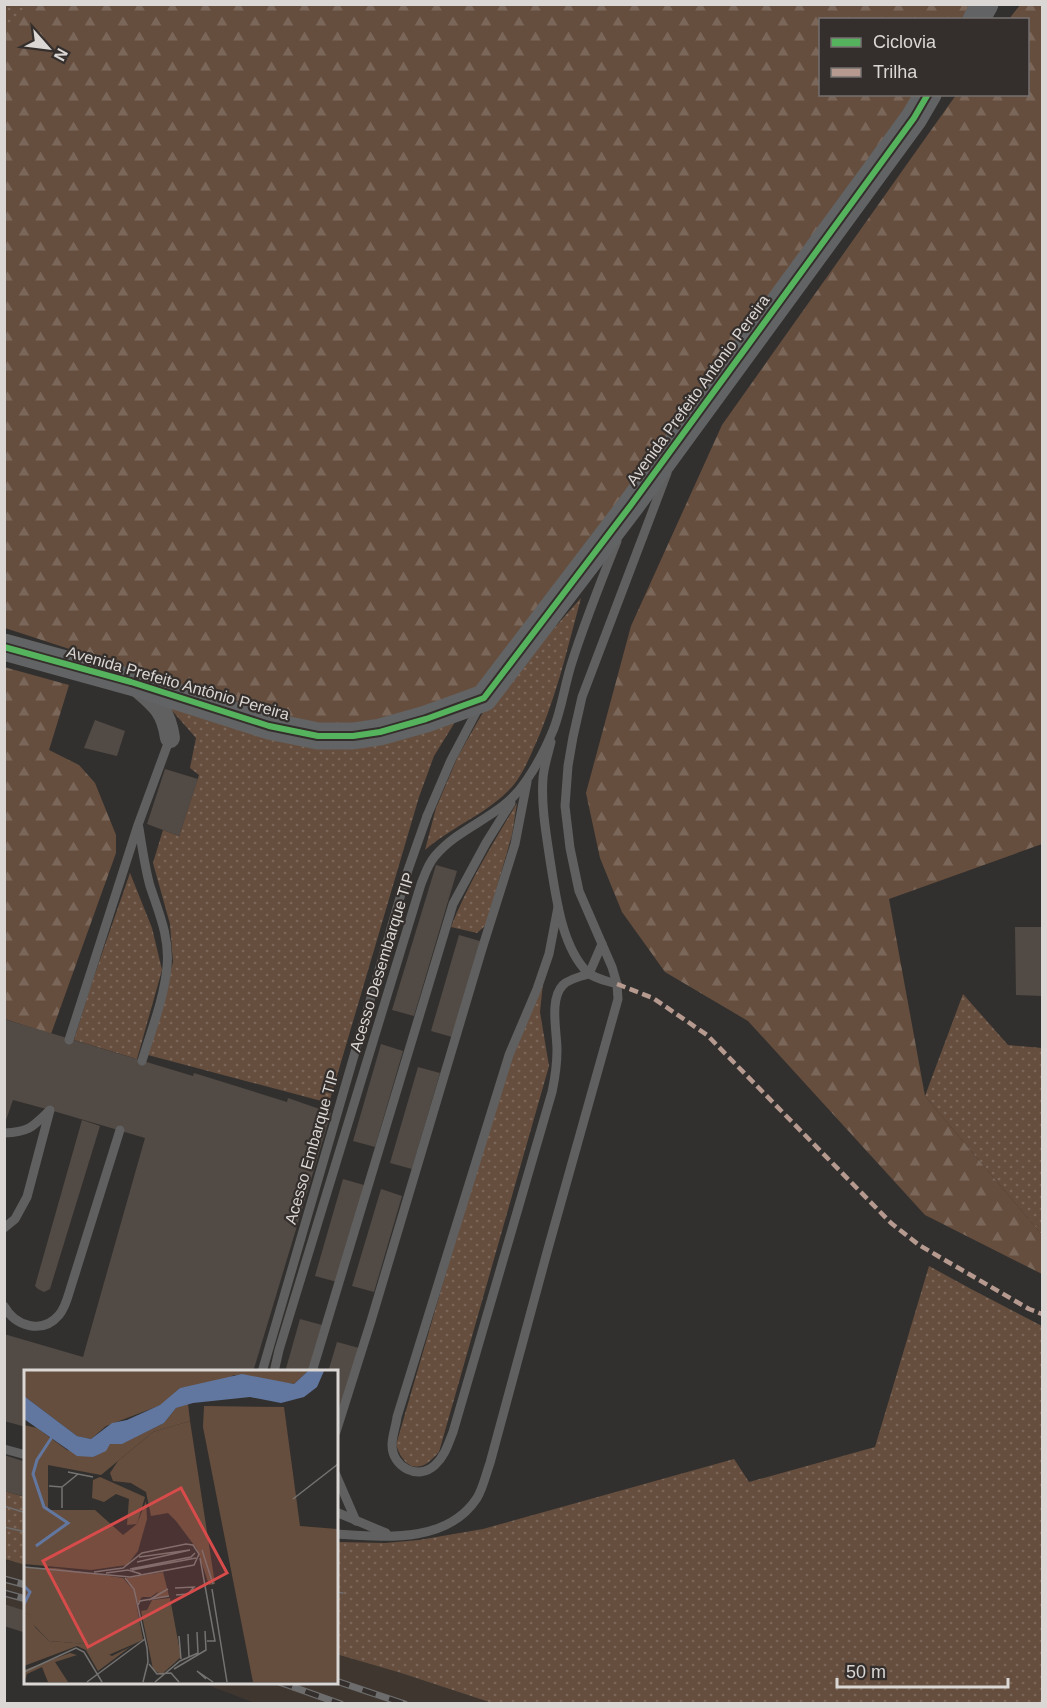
<svg xmlns="http://www.w3.org/2000/svg" width="1047" height="1708" font-family="Helvetica,sans-serif">
	<style>
		.built { fill: #3f3630 }
		.grass { fill: url(#grass-dots) }
		.forest { fill: url(#forest-firs) }
		.building { fill: #524a44 }
		.lines { fill: none; stroke-linecap: round; stroke-linejoin: round }
		.lane { stroke: #606060; stroke-width: 9 }
		.street { stroke: #606060; stroke-width: 20 }
		.secondary { stroke: #626364; stroke-width: 27 }
		.tram { stroke: #6e6d6d; stroke-width: 1.5 }
		.rail-casing { stroke: #6e6d6d; stroke-width: 7 }
		.rail { stroke: #342f2c; stroke-width: 4.5; stroke-dasharray: 14; stroke-linecap: butt }
		.lane-bridge { stroke: #606060; stroke-width: 9 }
		.quiet { stroke: #b69a8f; stroke-width: 4.5; stroke-dasharray: 9 4.5; stroke-linecap: butt }
		.cycleway-casing { stroke: #342f2c; stroke-width: 10 }
		.cycleway { stroke: #56b35d; stroke-width: 6 }
		.labels { text-anchor: middle; dominant-baseline: central; stroke-width: 4.5; stroke-linejoin: round; paint-order: stroke }
		.street-label { font-size: 16px; fill: #dad7d5; stroke: #342f2c }
		.inset-river { fill: none; stroke: #62779f; stroke-width: 3 }
		.inset-road { fill: none; stroke: #757371; stroke-width: 1.5 }
		.view { fill: #d74b4b; fill-opacity: 0.15; stroke: #d74b4b; stroke-width: 3 }
		.inset-edge { fill: none; stroke: #dad7d5; stroke-width: 3 }
	</style>
	<defs>
		<pattern id="grass-dots" width="8" height="8" patternUnits="userSpaceOnUse" patternTransform="scale(1.5)"><rect width="8" height="8" fill="#664e3e"/><path d="M2 2h.1M6 6h.1" fill="none" stroke="#7b6759" stroke-width="1.8" stroke-linecap="round"/></pattern>
		<pattern id="forest-firs" width="22" height="20" patternUnits="userSpaceOnUse" patternTransform="scale(1.5)"><rect width="22" height="20" fill="#664e3e"/><path d="M5 1l3.5 6h-7zM16 11l3.5 6h-7z" fill="#7b6759"/></pattern>
	</defs>
	<rect width="100%" height="100%" fill="#32302e"/>
	<g class="built">
		<polygon points="7,1560 25,1565 25,1611 5,1604 5,1569"/>
		<polygon points="336,1654 401,1673 492,1703 255,1703 202,1683 336,1682"/>
	</g>
	<g class="grass">
		<polygon points="5,4 29,4 29,5 5,28"/>
		<path d="M581,598C567,650 555,703 532,752C526,765 519,781 508,791C484,815 450,828 425,850L436,808L458,756L490,700Z"/>
		<polygon points="161,698 460,714 434,756 419,797 329,1103 148,1055 173,962 170,924 153,863 163,830 179,836 199,775 190,768 196,738"/>
		<path d="M517,803L512,835L486,925L477,933L451,927C468,883 493,843 517,803Z"/>
		<polygon points="130,873 152,928 162,970 137,1059 74,1040 90,988"/>
		<path d="M543,983L540,1012L549,1066L439,1452C435,1456 429,1463 424,1465C408,1472 400,1456 396,1445L452,1252L512,1056Z"/>
		<polygon points="963,994 1008,1045 1042,1048 1042,1235 925,1096"/>
		<polygon points="929,1266 971,1289 1042,1326 1042,1703 492,1703 401,1673 336,1654 336,1542 385,1543 419,1540 483,1529 734,1459 749,1482 875,1447"/>
		<polygon points="4,1491 25,1497 25,1565 5,1559"/>
	</g>
	<g class="forest">
		<polygon points="29,4 971,5 962,19 820,20 820,94 914,95 625,510 478,687 426,710 367,724 303,725 5,628 4,28"/>
		<polygon points="1020,5 1042,5 1042,844 889,899 925,1096 1042,1235 1042,1274 925,1215 748,1021 665,972 622,912 600,858 586,793 631,626 722,425 956,95 1028,94 1028,20 1009,19"/>
		<polygon points="4,667 69,685 49,750 79,765 95,783 116,835 116,853 51,1034 5,1019"/>
	</g>
	<g class="building">
		<polygon points="95,720 125,731 117,756 84,748"/>
		<polygon points="165,769 198,779 179,836 147,824"/>
		<polygon points="436,865 457,871 414,1016 392,1010"/>
		<polygon points="1015,927 1042,927 1042,996 1016,995"/>
		<polygon points="459,935 480,941 452,1037 431,1031"/>
		<polygon points="4,1019 193,1076 194,1073 287,1102 288,1098 331,1113 253,1372 26,1372 26,1427 4,1421 4,1334 83,1357 145,1138 50,1110 13,1100 4,1126"/>
		<polygon points="381,1044 403,1051 375,1147 353,1141"/>
		<polygon points="418,1067 440,1073 412,1169 390,1163"/>
		<polygon points="82,1120 100,1126 50,1289 44,1292 38,1289 35,1286"/>
		<polygon points="343,1179 364,1185 337,1282 315,1276"/>
		<polygon points="381,1189 402,1196 374,1292 352,1286"/>
		<polygon points="300,1319 322,1325 308,1372 285,1372"/>
		<polygon points="337,1342 359,1348 336,1424 336,1372 328,1372"/>
		<polygon points="4,1455 26,1462 26,1497 4,1491"/>
		<polygon points="4,1604 26,1611 26,1633 4,1626"/>
	</g>
	<g class="lines">
		<g class="lane">
			<path d="M551,742C548,754 544,766 543,778C541,805 546,833 550,860C556,896 561,945 587,972C595,979 607,981 617,984"/>
			<polyline points="427,816 451,760 480,705"/>
			<path d="M139,828C142,847 145,868 150,886C159,913 170,938 167,967C164,999 151,1031 142,1061"/>
			<path d="M558,907L549,954L537,989L509,1055L397,1417C396,1426 392,1436 392,1445C392,1467 418,1481 435,1465C445,1456 448,1444 453,1432L552,1092C555,1078 557,1065 557,1050C557,1032 549,999 563,985C569,979 581,976 589,974L602,944"/>
			<polyline points="69,1040 138,825 170,738"/>
			<path d="M4,1133C28,1132 32,1128 49,1111"/>
			<polyline points="4,1228 15,1219 27,1197 50,1110"/>
			<path d="M4,1306C15,1326 42,1335 59,1315C64,1309 67,1300 69,1293L120,1130"/>
			<path d="M274,1372L279,1350L421,884C425,874 428,864 435,856C461,825 503,817 526,781C537,765 547,746 554,728C562,707 565,683 572,662C585,621 601,581 617,541"/>
			<polyline points="312,1372 453,904 486,843 511,803"/>
			<polyline points="336,1432 371,1321 482,949 515,844 527,782"/>
			<polyline points="4,1449 26,1455"/>
			<polyline points="336,1475 356,1521"/>
			<polyline points="336,1512 386,1533"/>
			<path d="M336,1534C384,1537 447,1544 477,1498C483,1488 486,1474 490,1463L549,1245L618,999L617,984L612,967L579,891L570,848L565,806L568,766L573,737L582,697L667,473"/>
		</g>
		<path class="street" d="M137,687C157,704 166,711 170,738"/>
		<g class="secondary">
			<polyline points="976,20 985,4"/>
			<polyline points="4,647 131,682 269,726 318,736 353,736 380,732 426,719 484,698 631,505 914,118 928,94"/>
		</g>
		<g class="tram">
			<polyline points="4,1506 26,1513"/>
			<polyline points="4,1527 26,1532"/>
			<polyline points="336,1592 343,1593"/>
		</g>
		<g class="rail-casing">
			<g id="rail">
				<polyline points="4,1579 26,1585"/>
				<polyline points="4,1593 26,1599"/>
				<polyline points="336,1681 405,1704"/>
				<polyline points="279,1682 341,1704"/>
			</g>
		</g>
		<use href="#rail" class="rail"/>
		<polyline class="lane-bridge" points="262,1372 408,870 427,816"/>
		<polyline class="quiet" points="617,984 653,998 707,1035 891,1223 919,1245 1029,1309 1042,1314"/>
		<g class="cycleway-casing">
			<polyline id="cycleway" points="4,647 131,682 269,726 318,736 353,736 380,732 426,719 484,698 631,505 914,118 928,94"/>
		</g>
		<use href="#cycleway" class="cycleway"/>
	</g>
	<g class="labels">
		<g class="street-label">
			<text transform="translate(698 390) rotate(-54)">Avenida Prefeito Antonio Pereira</text>
			<text transform="translate(178 683) rotate(16)">Avenida Prefeito Antônio Pereira</text>
			<text transform="translate(382 962) rotate(-73)">Acesso Desembarque TIP</text>
			<text transform="translate(312 1147) rotate(-74)">Acesso Embarque TIP</text>
		</g>
	</g>
	<g transform="translate(24 1370)">
		<rect width="314" height="314" fill="#32302e"/>
		<path d="M166,51L191,214L185,215L173,179L152,151L144,143L127,146L122,122L107,113L89,111L86,103L94,91L129,62ZM76,107L121,127L113,154L103,155L105,129L92,124L80,132L68,128L69,110ZM139,202L145,226L129,228L135,221L127,227H118L114,233L102,208ZM0,243L6,245L11,257L25,271L63,274L88,286L106,277L74,301L62,280L53,276L0,296ZM46,283L53,285L31,292L44,312H24L18,297L3,304L0,312V300Z" fill="#664e3e"/>
		<path d="M0,1H284L270,14L210,5L199,11L156,18L137,35L82,56L67,69L53,66L0,26ZM164,34L166,51L129,62L77,105L24,95V140H71L99,165L113,154L122,131L123,149L114,181L103,195L67,200L0,194V55L13,58L43,80L69,87L86,74L101,72L140,53L152,38ZM180,36L260,37L276,156L313,159V312H229L179,57ZM0,198H31L99,208L110,221L119,270L80,287L63,274L25,271L8,253L6,245L0,243ZM146,228L157,287L137,305L129,299L117,241L123,240L128,230Z" fill="#664e3e"/>
		<path d="M284,1H300L293,17L280,27L257,33L226,27L169,33L152,38L140,53L98,74H86L82,81L69,87L53,86L0,49V26L53,66L67,69L88,53L103,50L136,35L156,18L218,4L270,14Z" fill="#62779f"/>
		<path class="inset-river" d="M12,176L44,153L20,137L9,104L13,90L28,67M0,216L6,222L0,234"/>
		<path class="inset-road" d="M44,102L69,107M25,116L38,117L54,104M269,129L314,94M38,138V117M178,180L189,214M176,188L191,271H183M113,192L166,180L115,187M0,197L106,207L170,195L175,184L169,175L162,174L118,183L99,198L70,202M106,199L167,187L171,183M108,200L172,188M82,203L104,200L117,204M101,208L110,219L123,278L124,292L119,312M151,218L170,217L164,224L152,225M188,219L203,312M125,230L144,219M114,235L116,231L145,226M164,264L165,287M155,266L157,289M125,294L133,304L147,303L155,312M150,299L182,280L181,261M0,302L52,278L60,282L78,312M182,309L173,301L189,312M63,312L121,269M131,312L156,291L174,283L173,262"/>
		<path class="view" d="M157,118L203,203L64,277L19,191Z"/>
		<rect width="314" height="314" class="inset-edge"/>
	</g>
	<rect width="1047" height="1708" fill="none" stroke="#dad7d5" stroke-width="12"/>
	<rect x="819" y="18" width="210" height="78" fill="#342f2c" stroke="#767270" stroke-width="1.5"/>
	<rect x="831" y="38" width="30" height="9" fill="#56b35d" stroke="#767270" stroke-width="1.5"/>
	<text x="873" y="48" font-size="18" fill="#dad7d5">Ciclovia</text>
	<rect x="831" y="68" width="30" height="9" fill="#b69a8f" stroke="#767270" stroke-width="1.5"/>
	<text x="873" y="78" font-size="18" fill="#dad7d5">Trilha</text>
	<g transform="translate(48 48) rotate(118)" stroke="#342f2c" stroke-width="4.5" paint-order="stroke">
	<path d="M0-4.5L10 22L0 15L-10 22Z" fill="#dad7d5"/>
	<text y="-9" font-size="16" font-weight="bold" text-anchor="middle" fill="#dad7d5">N</text>
	</g>
	<path d="M837 1678v9h171v-9" fill="none" stroke="#dad7d5" stroke-width="3"/>
	<text x="846" y="1678" font-size="18" fill="#dad7d5" stroke="#342f2c" stroke-width="4.5" paint-order="stroke">50 m</text>
</svg>
